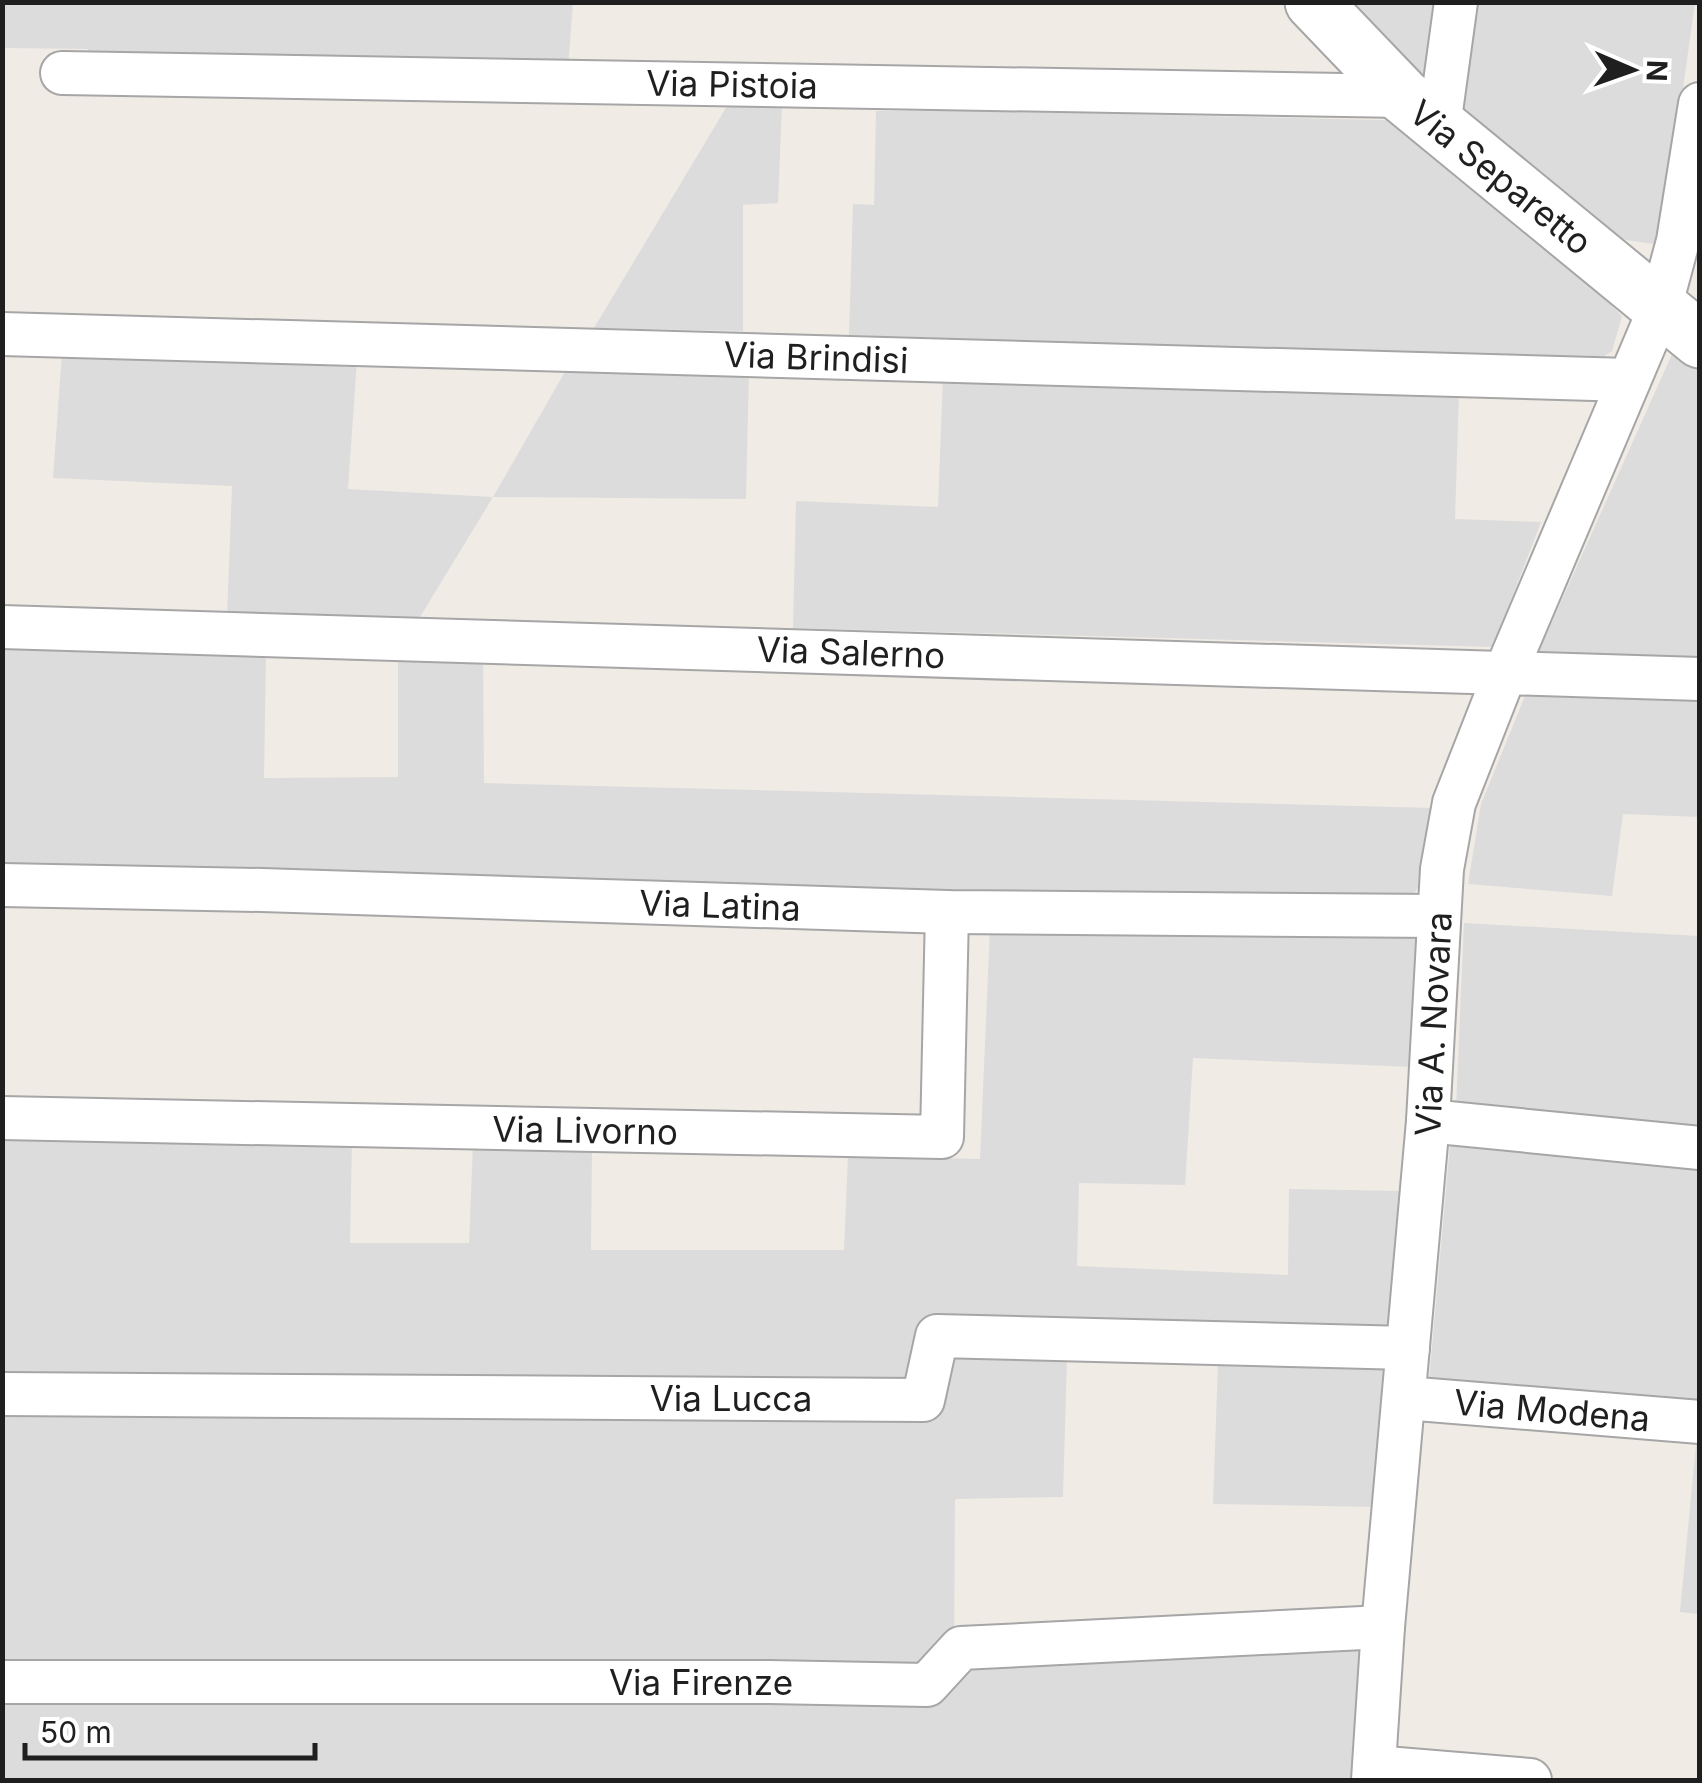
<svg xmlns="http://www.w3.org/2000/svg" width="1702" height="1783" font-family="Inter,sans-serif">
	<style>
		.residential { fill: #dddcdc }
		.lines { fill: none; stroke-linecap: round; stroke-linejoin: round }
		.minor-casing { stroke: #a6a6a6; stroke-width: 46 }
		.tertiary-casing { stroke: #a6a6a6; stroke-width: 59 }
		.minor { stroke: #fff; stroke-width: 42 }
		.tertiary { stroke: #fff; stroke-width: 55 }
		.labels { text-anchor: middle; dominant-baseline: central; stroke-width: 8; stroke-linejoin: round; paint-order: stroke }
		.street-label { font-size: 35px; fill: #1f1f1f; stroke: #fff }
	</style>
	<rect width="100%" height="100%" fill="#f0ebe5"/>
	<g class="residential">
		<polygon points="1358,2 1695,3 1661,245 1625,240 1588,221 1468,120 1357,15"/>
		<polygon points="3,3 573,3 566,94 88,86 88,49 3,48"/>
		<polygon points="730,101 782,104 778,203 743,205 743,331 594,328"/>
		<polygon points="876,111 999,111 1420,121 1622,316 1612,351 1597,361 849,335 853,204 874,205"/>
		<polygon points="1673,352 1681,354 1699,369 1699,661 1554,658 1539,651"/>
		<polygon points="62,353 357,360 348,489 493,497 570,363 749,369 746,499 493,497 417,622 227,616 232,486 53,478"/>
		<polygon points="943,376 1459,391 1455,519 1541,522 1493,647 793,628 796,501 938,507"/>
		<polygon points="3,648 266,652 264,778 398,777 398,651 483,652 484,783 1434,808 1422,882 1411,898 1085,895 3,869"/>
		<polygon points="1529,686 1699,694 1699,817 1623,814 1612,896 1468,884 1481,804"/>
		<polygon points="1464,923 1699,936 1699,1132 1456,1107"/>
		<polygon points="990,928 1422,937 1414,1067 1193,1058 1185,1185 1079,1183 1077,1266 1288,1275 1289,1189 1402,1191 1377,1507 1213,1504 1218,1363 1067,1358 1063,1497 955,1499 954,1659 1369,1650 1361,1780 3,1780 3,1133 352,1140 350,1243 469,1243 473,1144 592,1147 591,1250 844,1250 848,1156 980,1159"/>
		<polygon points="1450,1145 1699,1169 1699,1402 1429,1381"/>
		<polygon points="1696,1445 1700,1445 1699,1614 1680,1612"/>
	</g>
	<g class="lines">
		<g class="minor-casing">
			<g id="minor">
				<polyline points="62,73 1403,96"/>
				<polyline points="1439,126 1456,2"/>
				<polyline points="2,334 1629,380"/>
				<polyline points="2,627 1700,679"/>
				<polyline points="2,885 262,890 947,912 1438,916"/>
				<polyline points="2,1118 942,1137 947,912"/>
				<polyline points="1428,1121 1700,1148"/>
				<polyline points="2,1394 923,1400 937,1336 1408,1348"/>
				<polyline points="1405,1398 1700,1422"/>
				<polyline points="2,1682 769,1682 927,1685 961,1648 1383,1627"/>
				<polyline points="1374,1767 1530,1780"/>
				<polyline points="1373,1780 1383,1627 1428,1121 1442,869 1454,803 1506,671 1660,308 1678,241 1700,104"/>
			</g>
		</g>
		<g class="tertiary-casing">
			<polyline id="tertiary" points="1313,2 1403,96 1700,340"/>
		</g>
		<use href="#minor" class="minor"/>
		<use href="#tertiary" class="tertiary"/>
	</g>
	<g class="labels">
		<g class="street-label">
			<text transform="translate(732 84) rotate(1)">Via Pistoia</text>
			<text transform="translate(1501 177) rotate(39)">Via Separetto</text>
			<text transform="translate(816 357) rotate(2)">Via Brindisi</text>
			<text transform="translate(851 652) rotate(2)">Via Salerno</text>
			<text transform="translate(720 905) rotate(2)">Via Latina</text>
			<text transform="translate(1433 1024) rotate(-87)">Via A. Novara</text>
			<text transform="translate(585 1130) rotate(1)">Via Livorno</text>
			<text x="731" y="1398">Via Lucca</text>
			<text transform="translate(1552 1410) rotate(5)">Via Modena</text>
			<text x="701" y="1682">Via Firenze</text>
		</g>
	</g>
	<rect width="1702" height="1783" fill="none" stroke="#1f1f1f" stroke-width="10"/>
	<g transform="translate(1632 70) rotate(92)" stroke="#ffffff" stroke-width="8" paint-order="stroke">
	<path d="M0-8L18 38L0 25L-18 38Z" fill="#1f1f1f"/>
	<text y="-15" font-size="28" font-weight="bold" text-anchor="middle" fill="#1f1f1f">N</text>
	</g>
	<path d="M25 1743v15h290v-15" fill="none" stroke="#1f1f1f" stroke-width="5"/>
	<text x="40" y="1743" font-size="30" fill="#1f1f1f" stroke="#ffffff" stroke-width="8" paint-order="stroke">50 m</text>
</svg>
